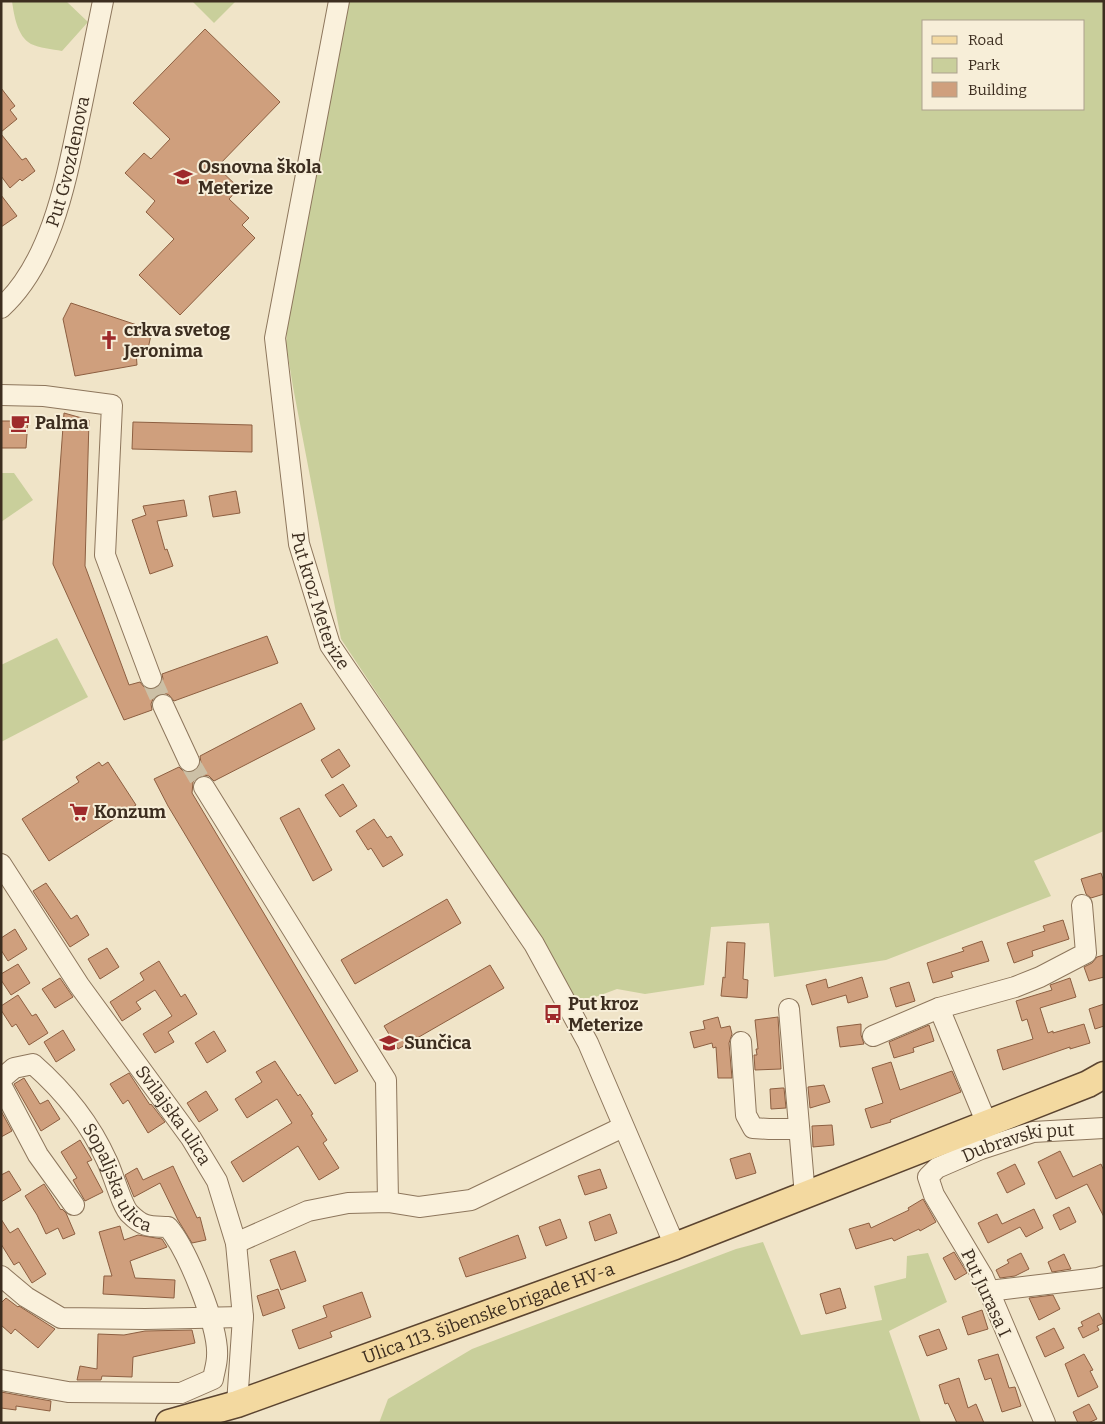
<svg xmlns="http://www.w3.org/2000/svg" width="1105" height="1424" font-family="Bitter,serif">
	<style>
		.green { fill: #c9cf9b; fill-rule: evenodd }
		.building { fill: #cf9f7d; stroke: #8d5f41 }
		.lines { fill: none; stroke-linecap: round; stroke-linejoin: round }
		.minor-tunnel { stroke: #ccc0a6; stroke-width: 20; stroke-dasharray: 20 10; stroke-linecap: butt }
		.minor-casing { stroke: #8d765c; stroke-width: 22 }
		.major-casing { stroke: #5b4430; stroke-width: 29 }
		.minor { stroke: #faf1dc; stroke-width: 20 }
		.major { stroke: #f3d9a0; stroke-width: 26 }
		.labels { text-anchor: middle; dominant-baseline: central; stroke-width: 4; stroke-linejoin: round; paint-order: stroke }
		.street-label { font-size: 18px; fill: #3d2e20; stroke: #f7eed8 }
		.poi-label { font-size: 18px; font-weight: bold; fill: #3d2e20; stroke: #f7eed8; text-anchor: start }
	</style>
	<rect width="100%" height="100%" fill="#f0e4c8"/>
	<g class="green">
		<path d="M12,1H66L88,22L62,51C52,49 39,48 31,44C17,36 14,15 12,1Z"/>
		<polygon points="192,1 236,1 214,23"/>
		<path d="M348,1H1104V831L1034,861L1051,896L886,960L774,977L769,923L711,927L704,985L645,994L617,989L574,1005L540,939L341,639L293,387L286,344L291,287ZM924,21H1084V109H924Z"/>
		<polygon points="1,473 14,473 33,500 1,522"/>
		<polygon points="57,638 88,697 1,742 1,665"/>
		<polygon points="763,1242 801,1335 882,1320 874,1286 906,1278 907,1256 928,1253 947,1302 889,1331 921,1423 379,1423 388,1399 472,1349 736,1249"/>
	</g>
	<g class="building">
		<polygon points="205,29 280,102 217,167 239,188 229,199 249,218 242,225 255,238 180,315 139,275 174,239 146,212 155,201 125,173 144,153 151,159 170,139 133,103"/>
		<polygon points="1,88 15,106 10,110 17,119 1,132"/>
		<polygon points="1,134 22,160 26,158 35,171 22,181 20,179 10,188 1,176"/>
		<polygon points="1,195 17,216 1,227"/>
		<polygon points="71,303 152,330 148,349 136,351 137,365 75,376 63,319"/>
		<polygon points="64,413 89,420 85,566 129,685 140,682 144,687 149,690 155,689 160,685 163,679 162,674 267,636 278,663 174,701 169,695 164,693 158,694 153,699 151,704 152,710 124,720 53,564"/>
		<polygon points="1,421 28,421 26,448 1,448"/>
		<polygon points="133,422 252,425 252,452 132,449"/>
		<polygon points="236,491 240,513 213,517 209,496"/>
		<polygon points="184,500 187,516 157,521 165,550 167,549 173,566 150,574 132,520 146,515 143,506"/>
		<polygon points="301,703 315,729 214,781 209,776 204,775 198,777 193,782 192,793 358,1071 335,1084 168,806 154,779 179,767 182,770 187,773 194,772 198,768 201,763 200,756"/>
		<polygon points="339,749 350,766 332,778 321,760"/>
		<polygon points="99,762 102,766 108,762 136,805 49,861 22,819 79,782 76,777"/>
		<polygon points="343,784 357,806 340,817 325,795"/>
		<polygon points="299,808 332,870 313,881 280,818"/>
		<polygon points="374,819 387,838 391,836 403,855 383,867 371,848 368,850 356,831"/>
		<polygon points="1101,873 1104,882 1104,894 1091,898 1086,894 1081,879"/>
		<polygon points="46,883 71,919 77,915 89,935 70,947 33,891"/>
		<polygon points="447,899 461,923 355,984 341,960"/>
		<polygon points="1063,920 1069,939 1032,951 1033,956 1014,963 1007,943 1045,931 1043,926"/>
		<polygon points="15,929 27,949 8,961 1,950 1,938"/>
		<polygon points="982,941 989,961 951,972 953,977 933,983 927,963 964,951 962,948"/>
		<polygon points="727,942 745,943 743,979 748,980 747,998 721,996 723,977 725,978"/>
		<polygon points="107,948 119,967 100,979 88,959"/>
		<polygon points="1104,955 1104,977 1089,981 1084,967 1092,963 1097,957"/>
		<polygon points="159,961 181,997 185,994 197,1014 168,1032 174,1042 155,1053 143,1034 172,1016 155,990 136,1002 141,1009 122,1021 110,1002 144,980 140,973"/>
		<polygon points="18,964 30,983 11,995 1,980 1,974"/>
		<polygon points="490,965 504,988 398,1049 384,1026"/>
		<polygon points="862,977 868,997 848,1003 846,995 812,1005 806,985 826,979 828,988"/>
		<polygon points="60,978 73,997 55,1008 42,989"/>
		<polygon points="1070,978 1076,997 1040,1008 1048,1033 1053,1031 1053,1033 1084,1024 1090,1043 1070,1049 1070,1047 1003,1070 997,1050 1033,1039 1027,1019 1022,1021 1016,1001 1052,990 1050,985"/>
		<polygon points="909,982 915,1001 896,1007 890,988"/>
		<polygon points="18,995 32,1016 36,1014 48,1033 29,1045 16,1024 12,1027 1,1010 1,1006"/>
		<polygon points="1104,1004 1104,1026 1095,1029 1089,1009"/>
		<polygon points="718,1017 721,1028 730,1026 732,1034 729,1043 732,1078 718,1078 716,1047 713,1048 712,1043 694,1048 690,1032 705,1029 703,1021"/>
		<polygon points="778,1017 781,1069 755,1070 754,1055 757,1055 756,1049 758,1049 755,1020"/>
		<polygon points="861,1024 861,1035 864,1044 840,1047 837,1027"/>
		<polygon points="929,1025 934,1041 913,1048 914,1052 894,1058 889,1042"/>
		<polygon points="63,1030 75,1050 56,1062 44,1042"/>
		<polygon points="214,1031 226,1051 207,1063 195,1043"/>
		<polygon points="275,1061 298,1096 300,1094 313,1114 311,1115 327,1140 323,1143 339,1168 319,1180 298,1146 243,1182 231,1162 292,1123 277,1099 247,1118 235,1099 262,1082 256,1072"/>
		<polygon points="891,1062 900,1090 952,1071 961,1092 890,1120 891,1122 871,1128 865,1109 883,1103 872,1068"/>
		<polygon points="129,1073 150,1105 151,1104 165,1122 148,1133 128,1100 123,1104 110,1084"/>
		<polygon points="24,1078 40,1104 48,1100 60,1119 41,1131 14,1084"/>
		<polygon points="824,1085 830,1102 810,1108 808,1087"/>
		<polygon points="782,1088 784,1088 786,1108 771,1109 770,1089"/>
		<polygon points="206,1091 218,1110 199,1122 187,1103"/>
		<polygon points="1,1111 12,1131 1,1137"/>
		<polygon points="832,1125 834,1145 813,1147 812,1126"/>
		<polygon points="80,1140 92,1160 87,1162 103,1192 85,1201 73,1180 77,1178 61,1152"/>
		<polygon points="1060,1151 1073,1177 1101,1164 1104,1171 1104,1217 1087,1184 1056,1199 1038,1162"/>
		<polygon points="750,1153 756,1173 736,1179 730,1159"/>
		<polygon points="1015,1164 1025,1184 1007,1193 997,1173"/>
		<polygon points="173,1166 197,1218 200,1217 206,1240 192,1243 178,1220 160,1183 134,1197 125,1175 137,1168 143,1180"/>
		<polygon points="600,1169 607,1188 585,1195 578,1176"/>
		<polygon points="9,1171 21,1190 1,1202 1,1175"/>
		<polygon points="44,1184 61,1210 62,1209 66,1213 75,1234 63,1239 58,1228 46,1234 37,1215 25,1196"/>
		<polygon points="923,1199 936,1222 920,1231 919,1229 894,1241 892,1238 856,1249 849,1229 869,1223 871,1228 909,1210 908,1208"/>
		<polygon points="1069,1207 1076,1222 1060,1230 1053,1215"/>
		<polygon points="1034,1209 1043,1228 1026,1237 1020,1227 988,1243 978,1223 997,1214 1002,1224"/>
		<polygon points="610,1214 617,1233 595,1241 589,1222"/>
		<polygon points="1,1219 10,1233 18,1228 46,1274 32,1283 19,1262 14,1265 1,1244"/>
		<polygon points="560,1219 567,1238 546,1246 539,1227"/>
		<polygon points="120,1226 124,1240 138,1235 162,1239 167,1247 130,1261 135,1278 175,1280 174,1298 103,1294 104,1276 112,1276 99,1232"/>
		<polygon points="518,1235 526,1258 466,1277 459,1258"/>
		<polygon points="295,1251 306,1281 281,1290 270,1260"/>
		<polygon points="954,1252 967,1273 955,1280 943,1258"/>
		<polygon points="1021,1253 1029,1269 1015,1276 1000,1278 996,1270 1009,1263 1007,1260"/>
		<polygon points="1064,1254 1071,1269 1052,1272 1048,1262"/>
		<polygon points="840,1288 846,1308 826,1314 820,1294"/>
		<polygon points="278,1289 285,1308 263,1316 257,1296"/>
		<polygon points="362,1292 371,1317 330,1332 332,1337 299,1349 292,1330 327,1317 323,1306"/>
		<polygon points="1053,1295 1060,1309 1039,1320 1029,1298"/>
		<polygon points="6,1298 18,1307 19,1306 55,1329 38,1348 15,1329 11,1334 1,1325 1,1303"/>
		<polygon points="982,1310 988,1329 968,1335 962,1317"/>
		<polygon points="1099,1313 1104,1323 1097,1326 1099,1330 1083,1338 1078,1328 1083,1326 1081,1322"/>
		<polygon points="1054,1328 1064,1348 1045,1357 1036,1337"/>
		<polygon points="939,1329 947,1349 927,1356 919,1336"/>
		<polygon points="192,1330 195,1343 133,1357 132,1377 102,1376 101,1380 77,1380 80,1366 97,1369 98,1334 124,1335 145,1331"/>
		<polygon points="998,1354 1009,1388 1015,1387 1021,1406 1002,1412 991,1378 985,1380 978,1360"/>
		<polygon points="1084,1354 1093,1370 1090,1371 1098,1387 1078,1397 1065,1364"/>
		<polygon points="959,1378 968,1408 976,1404 984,1423 957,1423 948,1403 945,1404 939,1385"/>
		<polygon points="1,1392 51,1401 50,1411 16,1406 16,1410 1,1408"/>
		<polygon points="1089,1404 1097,1419 1088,1423 1078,1423 1073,1412"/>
	</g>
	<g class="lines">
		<g class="minor-tunnel">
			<polyline points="151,678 163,705"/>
			<polyline points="189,761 204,787"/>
		</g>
		<g class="minor-casing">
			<g id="minor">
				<path id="s1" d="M339,1L275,338L299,544L330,645L534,944L588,1043L675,1246"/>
				<path id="s2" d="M1,308C53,261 67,175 81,109C88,73 96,37 103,1"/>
				<polyline points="1,395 44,396 112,405 105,555 151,678"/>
				<polyline points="163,705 189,761"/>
				<polyline points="204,787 386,1080 388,1202"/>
				<path id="s3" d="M1,864L79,985L191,1138L217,1181L236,1243L243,1317L237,1404"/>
				<polyline points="939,1008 987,1124"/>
				<polyline points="789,1009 805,1196"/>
				<polyline points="873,1036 939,1008 1015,987 1040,977 1086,953 1082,905"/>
				<polyline points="741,1042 746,1115 753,1128 769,1129 799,1129"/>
				<path id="s4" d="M1,1079L14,1068L33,1064C65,1092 90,1123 107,1161C113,1173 122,1207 130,1214C144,1228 150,1226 168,1227C187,1249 219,1327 217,1356C217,1364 214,1372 213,1379L181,1393L68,1392L1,1380"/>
				<polyline points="1,1085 38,1155 74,1205"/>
				<polyline points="236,1243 308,1211 348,1203 388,1202 419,1207 471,1200 623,1127"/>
				<polyline points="1,1276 26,1297 61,1318 145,1319 243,1317"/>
				<polyline points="989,1291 1098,1278 1104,1276"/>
				<path id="s5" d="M1045,1423L983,1277L934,1195L928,1177L937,1168L981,1149L1033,1132L1104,1128"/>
			</g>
		</g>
		<g class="major-casing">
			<g id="major">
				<path id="s6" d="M169,1423L237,1404L675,1246L1088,1084L1104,1075"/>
			</g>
		</g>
		<use href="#minor" class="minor"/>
		<use href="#major" class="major"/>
	</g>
	<defs>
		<g id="school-bare" transform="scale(1.5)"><path d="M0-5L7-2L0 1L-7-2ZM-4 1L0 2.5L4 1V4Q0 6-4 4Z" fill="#9e2a2b" stroke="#f7eed8" stroke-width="2.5" paint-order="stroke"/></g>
		<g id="church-bare" transform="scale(1.5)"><path d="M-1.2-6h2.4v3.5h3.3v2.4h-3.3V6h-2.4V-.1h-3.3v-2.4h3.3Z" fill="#9e2a2b" stroke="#f7eed8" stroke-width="2.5" paint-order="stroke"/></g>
		<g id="cafe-bare" transform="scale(1.5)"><path d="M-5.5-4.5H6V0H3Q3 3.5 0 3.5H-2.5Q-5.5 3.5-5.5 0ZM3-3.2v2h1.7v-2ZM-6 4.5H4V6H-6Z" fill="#9e2a2b" stroke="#f7eed8" stroke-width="2.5" paint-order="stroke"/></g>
		<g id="supermarket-bare" transform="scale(1.5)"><path d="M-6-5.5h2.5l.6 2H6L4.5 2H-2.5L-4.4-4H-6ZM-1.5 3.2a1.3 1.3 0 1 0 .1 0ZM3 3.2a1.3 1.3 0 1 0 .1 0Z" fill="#9e2a2b" stroke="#f7eed8" stroke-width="2.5" paint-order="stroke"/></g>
		<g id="bus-bare" transform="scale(1.5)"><path d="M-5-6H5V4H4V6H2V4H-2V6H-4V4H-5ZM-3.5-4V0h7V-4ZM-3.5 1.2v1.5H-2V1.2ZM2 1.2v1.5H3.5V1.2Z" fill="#9e2a2b" stroke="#f7eed8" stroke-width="2.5" paint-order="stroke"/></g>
	</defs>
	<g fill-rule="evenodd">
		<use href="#school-bare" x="183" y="177"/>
		<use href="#church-bare" x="109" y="340"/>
		<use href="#cafe-bare" x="20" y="423"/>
		<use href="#supermarket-bare" x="79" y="812"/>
		<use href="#bus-bare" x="553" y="1014"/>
		<use href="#school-bare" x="389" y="1043"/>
	</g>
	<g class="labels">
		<g class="street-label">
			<text stroke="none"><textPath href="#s2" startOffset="164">Put Gvozdenova</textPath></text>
			<text stroke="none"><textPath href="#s1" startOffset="611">Put kroz Meterize</textPath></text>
			<text stroke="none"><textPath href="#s3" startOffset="305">Svilajska ulica</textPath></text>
			<text stroke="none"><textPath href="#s5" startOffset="372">Dubravski put</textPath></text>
			<text stroke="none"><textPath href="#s4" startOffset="180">Sopaljska ulica</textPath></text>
			<text transform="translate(986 1293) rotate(65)">Put Jurasa I</text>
			<text stroke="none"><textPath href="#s6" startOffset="338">Ulica 113. šibenske brigade HV-a</textPath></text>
		</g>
		<g class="poi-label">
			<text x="198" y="167">Osnovna škola<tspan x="198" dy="21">Meterize</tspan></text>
			<text x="124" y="330">crkva svetog<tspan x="124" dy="21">Jeronima</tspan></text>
			<text x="35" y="423">Palma</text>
			<text x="94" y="812">Konzum</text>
			<text x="568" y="1004">Put kroz<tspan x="568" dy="21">Meterize</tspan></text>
			<text x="404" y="1043">Sunčica</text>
		</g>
	</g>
	<rect width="1105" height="1424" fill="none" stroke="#3d2e20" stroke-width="5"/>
	<rect x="922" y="20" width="162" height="90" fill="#f7eed8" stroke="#ada18e"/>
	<rect x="932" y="36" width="25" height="8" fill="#f3d9a0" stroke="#ada18e"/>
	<text x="968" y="45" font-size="15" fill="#3d2e20">Road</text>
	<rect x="932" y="58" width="25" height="15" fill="#c9cf9b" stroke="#ada18e"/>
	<text x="968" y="70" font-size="15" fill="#3d2e20">Park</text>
	<rect x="932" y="82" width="25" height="15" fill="#cf9f7d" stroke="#ada18e"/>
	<text x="968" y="95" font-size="15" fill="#3d2e20">Building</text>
</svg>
